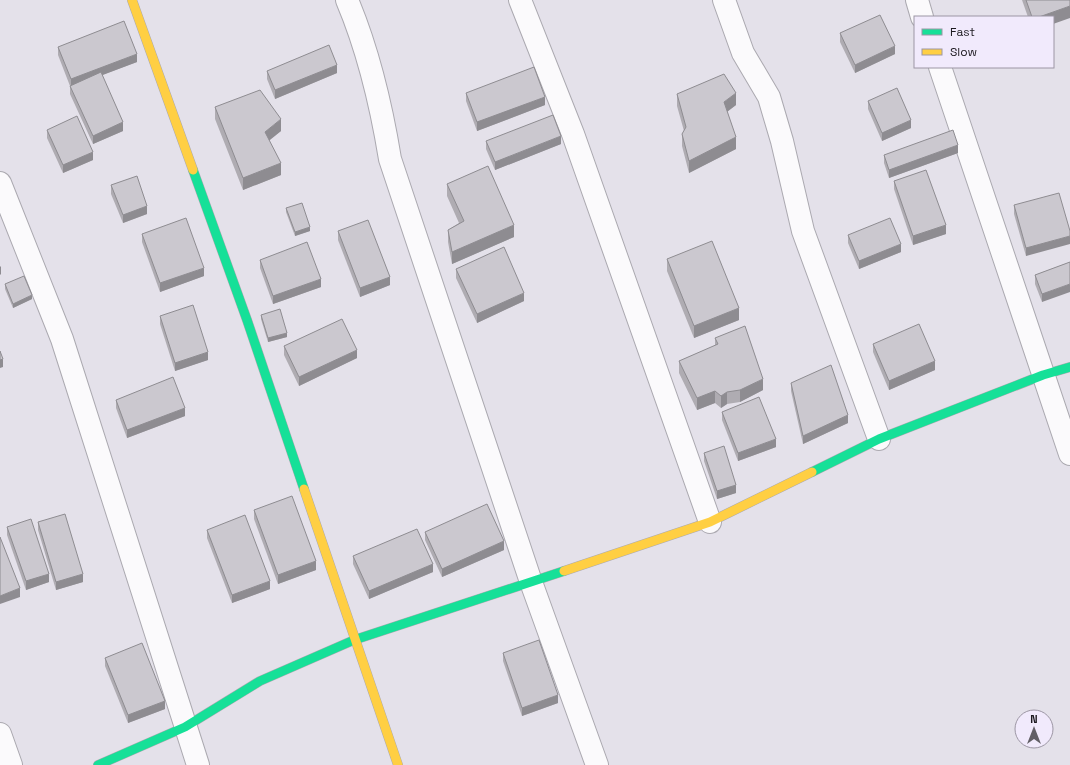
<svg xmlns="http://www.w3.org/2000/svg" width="1070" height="765" font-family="'Space Grotesk',sans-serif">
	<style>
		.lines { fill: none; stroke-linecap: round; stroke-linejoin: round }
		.street-casing { stroke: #aba9b0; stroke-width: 24 }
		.fast-casing { stroke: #aba9b0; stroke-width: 10 }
		.slow-casing { stroke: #aba9b0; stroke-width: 10 }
		.street { stroke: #fbfafc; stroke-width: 22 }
		.fast { stroke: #16e098; stroke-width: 9 }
		.slow { stroke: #ffcf43; stroke-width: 9 }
		.wall { fill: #afacb2 }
		.shaded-wall { fill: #8e8c91 }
		.building { fill: #cbc8cf; stroke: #8e8c91 }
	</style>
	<rect width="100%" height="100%" fill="#e4e1ea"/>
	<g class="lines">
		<g class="street-casing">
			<g id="street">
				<path d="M347,0C369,52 381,104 390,159L531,582L597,765"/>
				<polyline points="520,0 573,134 710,522"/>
				<polyline points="724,0 743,53 769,97 782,141 803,231 879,439"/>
				<polyline points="917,0 922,17"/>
				<polyline points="940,67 1070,454"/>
				<polyline points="0,183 62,339 198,765"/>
				<polyline points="0,734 11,765"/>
			</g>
		</g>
		<g class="fast-casing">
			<g id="fast">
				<polyline points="193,170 247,320 304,489"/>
				<polyline points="812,472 879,439 1043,375 1070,367"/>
				<polyline points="98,765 185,727 260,681 354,640 564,571"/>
			</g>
		</g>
		<g class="slow-casing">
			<g id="slow">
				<polyline points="132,0 193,170"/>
				<polyline points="304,489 398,765"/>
				<polyline points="564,571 710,522 812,472"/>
			</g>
		</g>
		<use href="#street" class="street"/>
		<use href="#fast" class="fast"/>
		<use href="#slow" class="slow"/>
	</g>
	<g class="wall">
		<polygon points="1022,0 1070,0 1053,17 1028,17"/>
		<polygon points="840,33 895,54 855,73 840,42"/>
		<polygon points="58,47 137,62 102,75 123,131 93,144 70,94 70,86 58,55"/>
		<polygon points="267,71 337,73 275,99 267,79"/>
		<polygon points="466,93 545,105 477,131 466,101"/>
		<polygon points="677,94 736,105 727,112 736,149 689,173 682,146 682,134 684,131 677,106"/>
		<polygon points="868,101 911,128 882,141 868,109"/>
		<polygon points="215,107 281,131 269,140 281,175 243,190 215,119"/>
		<polygon points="47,130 93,160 63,173 47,138"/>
		<polygon points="486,141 561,144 495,170 486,149"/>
		<polygon points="958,153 889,178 884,163 884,155"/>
		<polygon points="894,181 946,234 913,245 894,189"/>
		<polygon points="447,184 514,237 452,264 448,242 448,230 459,223 447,196"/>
		<polygon points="111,185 147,214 123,223 111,194"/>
		<polygon points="1014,205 1070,231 1026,256 1014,214"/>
		<polygon points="286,208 310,231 295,236 286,212"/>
		<polygon points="338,231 390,285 360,297 338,240"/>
		<polygon points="142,234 204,276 160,292 142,242"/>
		<polygon points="848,235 901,252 859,269 848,243"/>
		<polygon points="667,259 739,320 694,338 667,271"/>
		<polygon points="260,260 321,287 273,304 260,268"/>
		<polygon points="1070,262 1042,302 1035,284 1035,275"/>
		<polygon points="456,269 524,301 477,323 456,278"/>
		<polygon points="5,284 32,299 13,308 5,289"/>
		<polygon points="261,315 287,337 268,342 261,319"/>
		<polygon points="160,316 208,360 175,371 160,324"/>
		<polygon points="715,338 763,390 740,402 727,404 721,408 715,403 697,410 679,373 679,361 715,346"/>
		<polygon points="873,344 935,370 889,390 873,352"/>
		<polygon points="284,346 357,358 299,386 284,355"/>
		<polygon points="791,383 848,423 803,444 791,391"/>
		<polygon points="116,400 185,416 127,438 116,408"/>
		<polygon points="722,412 776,447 738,461 722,420"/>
		<polygon points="704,453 736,493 717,499 704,461"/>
		<polygon points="254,510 316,570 278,584 254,519"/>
		<polygon points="38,522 83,582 56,590 38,530"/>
		<polygon points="7,527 49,582 26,590 7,535"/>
		<polygon points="207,530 270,589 232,603 207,538"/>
		<polygon points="425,532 504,550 442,577 425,540"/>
		<polygon points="353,556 433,572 369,599 353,564"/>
		<polygon points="503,653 558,703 522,716 503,661"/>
		<polygon points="105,658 165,709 128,723 105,666"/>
	</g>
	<g class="shaded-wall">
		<polygon points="1070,6 1070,18 1053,24 1053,17 1039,17"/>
		<polygon points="895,46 895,54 855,73 855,65"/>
		<polygon points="137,54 137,62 71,87 71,79"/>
		<polygon points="337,65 337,73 275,99 275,90"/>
		<polygon points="736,93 736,105 724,114 724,102"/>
		<polygon points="545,97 545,105 477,131 477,122"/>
		<polygon points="281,119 281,131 265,144 265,132"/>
		<polygon points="911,120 911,128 882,141 882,133"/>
		<polygon points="123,122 123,131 93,144 93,136"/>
		<polygon points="561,136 561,144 495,170 495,162"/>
		<polygon points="736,137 736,149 689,173 689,161"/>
		<polygon points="958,145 958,153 889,178 889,170"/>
		<polygon points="93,152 93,160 63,173 63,165"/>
		<polygon points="281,163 281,175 243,190 243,178"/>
		<polygon points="147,206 147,214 123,223 123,215"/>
		<polygon points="514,225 514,237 452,264 452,252"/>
		<polygon points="946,225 946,234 913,245 913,236"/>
		<polygon points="310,227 310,231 295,236 295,232"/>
		<polygon points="1070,236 1070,244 1026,256 1026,248"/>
		<polygon points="901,244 901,252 859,269 859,261"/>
		<polygon points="1,266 1,274 0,275 0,267"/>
		<polygon points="204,268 204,276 160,292 160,283"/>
		<polygon points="390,277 390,285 360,297 360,288"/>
		<polygon points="321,279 321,287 273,304 273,296"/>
		<polygon points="1070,284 1070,292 1042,302 1042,294"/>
		<polygon points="524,293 524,301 477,323 477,314"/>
		<polygon points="32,295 32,299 13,308 13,304"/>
		<polygon points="739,308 739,320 694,338 694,326"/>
		<polygon points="287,333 287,337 268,342 268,338"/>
		<polygon points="357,350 357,358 299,386 299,377"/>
		<polygon points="208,352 208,360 175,371 175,363"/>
		<polygon points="3,359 3,367 0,368 0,360"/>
		<polygon points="935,361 935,370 889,390 889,381"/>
		<polygon points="763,379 763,390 740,402 740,390"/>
		<polygon points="715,391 715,403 697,410 697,398"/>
		<polygon points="727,392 727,404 721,408 721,396"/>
		<polygon points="185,408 185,416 127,438 127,430"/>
		<polygon points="848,415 848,423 803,444 803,436"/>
		<polygon points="776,439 776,447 738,461 738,453"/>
		<polygon points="736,485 736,493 717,499 717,491"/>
		<polygon points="504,541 504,550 442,577 442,569"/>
		<polygon points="316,561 316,570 278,584 278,575"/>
		<polygon points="433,564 433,572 369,599 369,591"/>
		<polygon points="49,574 49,582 26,590 26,581"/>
		<polygon points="83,574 83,582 56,590 56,582"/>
		<polygon points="270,581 270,589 232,603 232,595"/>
		<polygon points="20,588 20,597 0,604 0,596"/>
		<polygon points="558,695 558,703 522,716 522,708"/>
		<polygon points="165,701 165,709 128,723 128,715"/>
	</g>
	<g class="building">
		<polygon points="1026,0 1070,0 1070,6 1039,17 1032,17"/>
		<polygon points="880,15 895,46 855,65 840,33"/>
		<polygon points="124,21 137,54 71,79 58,47"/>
		<polygon points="329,45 337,65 275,90 267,71"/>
		<polygon points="534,67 545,97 477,122 466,93"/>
		<polygon points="101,72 123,122 93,136 70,86"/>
		<polygon points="724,74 736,93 724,102 736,137 689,161 682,134 686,127 677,94"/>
		<polygon points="897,88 911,120 882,133 868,101"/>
		<polygon points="260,90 281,119 265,132 281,163 243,178 215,107"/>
		<polygon points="553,115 561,136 495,162 486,141"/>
		<polygon points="77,116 93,152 63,165 47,130"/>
		<polygon points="953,130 958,145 889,170 884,155"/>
		<polygon points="488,166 514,225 452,252 448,230 464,221 447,184"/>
		<polygon points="926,170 946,225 913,236 894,181"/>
		<polygon points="137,176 147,206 123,215 111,185"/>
		<polygon points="1059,193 1070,231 1070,236 1026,248 1014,205"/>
		<polygon points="302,203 310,227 295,232 286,208"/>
		<polygon points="186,218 204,268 160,283 142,234"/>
		<polygon points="890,218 901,244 859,261 848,235"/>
		<polygon points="368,220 390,277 360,288 338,231"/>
		<polygon points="712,241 739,308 694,326 667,259"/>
		<polygon points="307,242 321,279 273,296 260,260"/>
		<polygon points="504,247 524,293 477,314 456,269"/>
		<polygon points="1070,262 1070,284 1042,294 1035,275"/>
		<polygon points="24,276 32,295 13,304 5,284"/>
		<polygon points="193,305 208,352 175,363 160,316"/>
		<polygon points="280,309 287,333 268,338 261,315"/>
		<polygon points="342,319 357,350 299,377 284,346"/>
		<polygon points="919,324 935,361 889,381 873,344"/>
		<polygon points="745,326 763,379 740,390 727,392 721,396 715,391 697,398 679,361 718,344 715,338"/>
		<polygon points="0,351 3,359 0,360"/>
		<polygon points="831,365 848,415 803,436 791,383"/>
		<polygon points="173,377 185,408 127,430 116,400"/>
		<polygon points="759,397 776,439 738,453 722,412"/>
		<polygon points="724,446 736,485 717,491 704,453"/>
		<polygon points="292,496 316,561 278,575 254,510"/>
		<polygon points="487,504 504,541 442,569 425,532"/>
		<polygon points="65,514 83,574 56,582 38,522"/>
		<polygon points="245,515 270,581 232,595 207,530"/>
		<polygon points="31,519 49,574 26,581 7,527"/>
		<polygon points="417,529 433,564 369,591 353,556"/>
		<polygon points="0,537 20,588 0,596"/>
		<polygon points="539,640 558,695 522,708 503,653"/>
		<polygon points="142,643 165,701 128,715 105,658"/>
	</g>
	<rect x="914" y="16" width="140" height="52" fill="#f1eafc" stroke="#9c96a4"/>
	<rect x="922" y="29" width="20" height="6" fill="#16e098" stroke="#9c96a4"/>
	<text x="950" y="36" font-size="12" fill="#1c191f">Fast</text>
	<rect x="922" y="49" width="20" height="6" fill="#ffcf43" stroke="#9c96a4"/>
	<text x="950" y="56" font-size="12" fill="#1c191f">Slow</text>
	<g transform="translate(1034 729)"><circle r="19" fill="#f1eafc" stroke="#9c96a4"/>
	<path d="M0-3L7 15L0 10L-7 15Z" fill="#625f66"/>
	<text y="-6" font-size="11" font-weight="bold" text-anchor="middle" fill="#1c191f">N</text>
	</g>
</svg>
